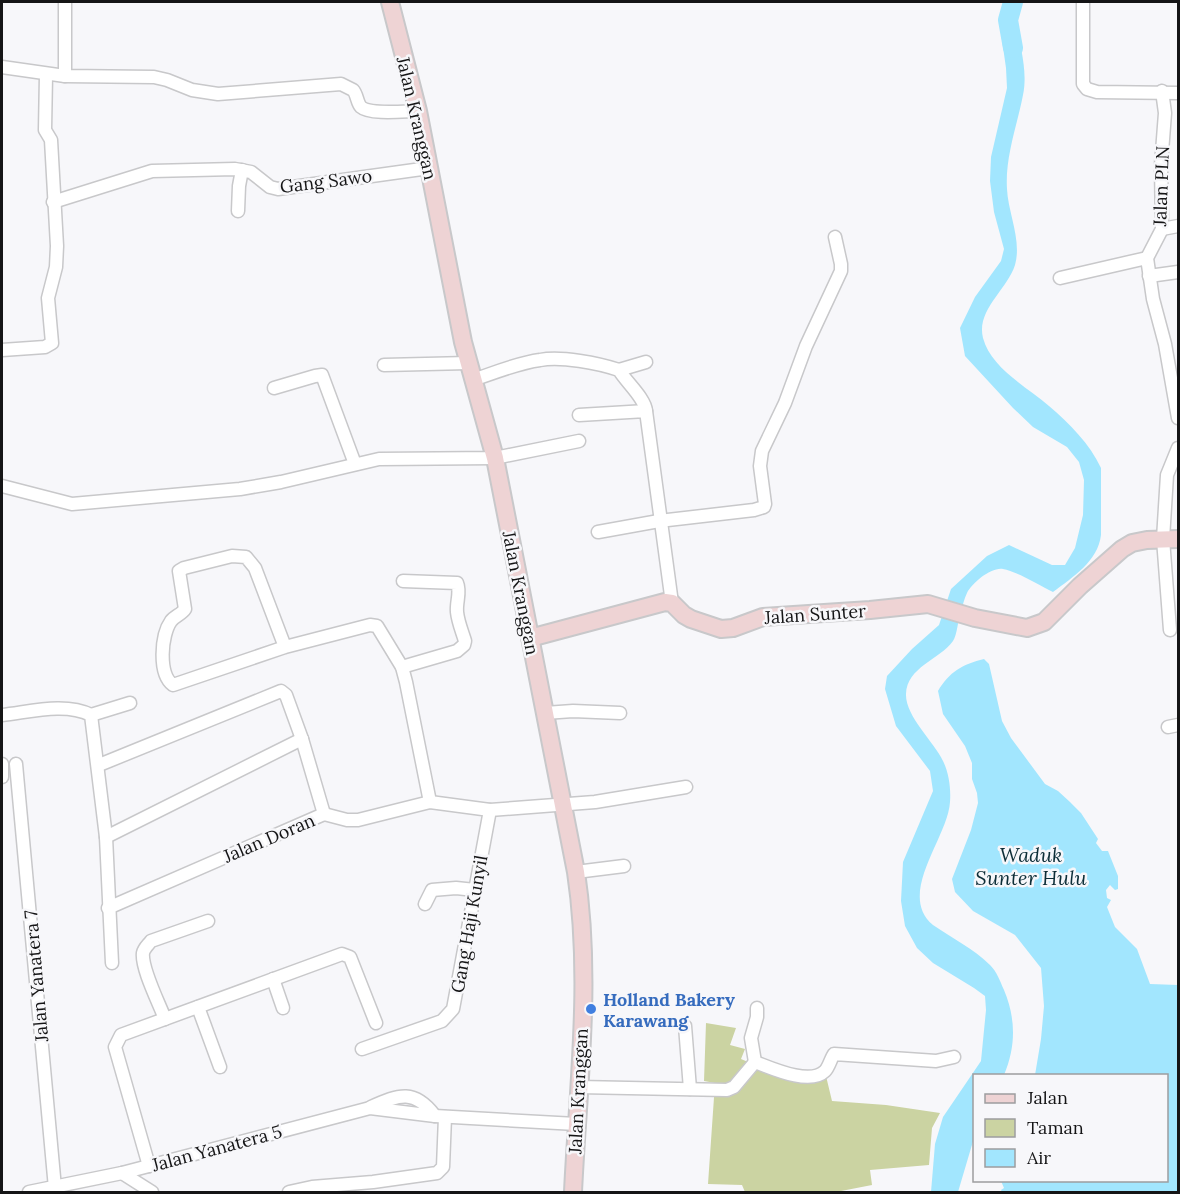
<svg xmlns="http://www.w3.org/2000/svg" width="1180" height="1194" font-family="Lora,serif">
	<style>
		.green { fill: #cbd3a2 }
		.water { fill: #a2e6fe }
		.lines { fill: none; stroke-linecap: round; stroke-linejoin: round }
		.river { stroke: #a2e6fe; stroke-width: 20 }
		.street-casing { stroke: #c8c8ca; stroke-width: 15 }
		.secondary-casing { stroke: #c8c8ca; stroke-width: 20 }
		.street { stroke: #fff; stroke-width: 12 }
		.secondary { stroke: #eed3d4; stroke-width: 16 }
		.shop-dot { fill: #3f7fe0; stroke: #f7f7fa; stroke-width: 2 }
		.labels { text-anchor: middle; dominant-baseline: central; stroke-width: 5; stroke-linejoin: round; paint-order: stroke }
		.street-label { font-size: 18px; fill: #151516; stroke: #f7f7fa }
		.shop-label { font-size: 18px; font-weight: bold; fill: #366cbe; stroke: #f7f7fa; text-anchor: start }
		.water-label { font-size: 20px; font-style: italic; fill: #0d2e38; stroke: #f7f7fa }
	</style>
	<rect width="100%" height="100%" fill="#f7f7fa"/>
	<polygon class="green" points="706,1023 736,1028 730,1045 745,1049 741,1059 774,1073 826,1076 832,1101 886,1105 940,1113 932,1128 929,1165 870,1170 872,1185 836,1192 745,1192 742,1185 708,1184 715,1083 704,1081"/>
	<g class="water">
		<path d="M1016,23C1020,46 1028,71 1023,95C1017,126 1005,157 1007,189C1008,213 1022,240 1015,265C1007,290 976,310 983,338C991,368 1027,387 1049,406C1069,423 1090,444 1101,468V535C1098,561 1073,577 1053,592C1039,585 1018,572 1003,569C991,567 972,583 967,593C964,599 963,605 961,611C958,619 957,636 953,641C939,660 907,667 906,694C905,716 934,742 943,761C949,773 951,789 950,802C948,838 896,894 933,925C952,938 974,949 990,965C997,972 1000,981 1004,990C1016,1019 1016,1046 1004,1075L974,1076V1138L958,1192H931L935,1144L943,1117L981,1061L986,1010L985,996L974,988L933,963L917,948L905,926L901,901L903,862L933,791L930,771L896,726L885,689L887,676L912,649L939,625L951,589L987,556L1009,545L1052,565H1065L1075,548L1083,515L1084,480L1079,462L1067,447L1033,427L1013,408L965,356L960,328L975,297L1001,261L1004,249L994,212L990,181L991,157L1007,88L1006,68L1000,26Z"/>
		<path d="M984,659L989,664L1002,721L1011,738L1045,784L1058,791L1070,802L1081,813L1098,839L1096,843L1102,851H1108L1118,876V889L1115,890L1110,885L1106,890L1107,898L1111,900L1107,907L1115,927L1137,949L1150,984L1178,985V1192H1002L1001,1190L1004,1188L1001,1181L1166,1180V1076L1035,1075L1041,1039L1044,1006L1041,968L1015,935L973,911L955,892L952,879L971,830L978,803L977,793L972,779V763L965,746L943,714L938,691C949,672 963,664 984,659Z"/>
	</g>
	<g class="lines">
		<polyline class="river" points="1013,2 1008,20 1013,48"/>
		<g class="street-casing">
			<g id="street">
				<polyline points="1083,2 1083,84 1087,89 1097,92 1178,93"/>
				<path d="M2,67L65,76L154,77L167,80L192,90L218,94L341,84L353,90C357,94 357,103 361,107C370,115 406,111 418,111"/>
				<polyline points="65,76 65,2"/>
				<polyline points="1162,91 1165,113 1161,165 1162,229 1147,258 1153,299 1165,344 1178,418"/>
				<polyline points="53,202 152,171 235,169 251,172 270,187 278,189 429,168"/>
				<polyline points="238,211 239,186 242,170"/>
				<polyline points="1162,229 1178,226"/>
				<polyline points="1149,276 1178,272"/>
				<polyline points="1060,278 1147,258"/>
				<polyline points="2,350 45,347 52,343 48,298 56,267 57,246 51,140 45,130 46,75"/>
				<polyline points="384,365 468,363"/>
				<polyline points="619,370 646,362"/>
				<path d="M473,380C494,373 517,363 540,360C561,356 598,363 619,370C626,382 645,398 646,411"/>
				<polyline points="274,388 315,376 322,375 355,464"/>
				<polyline points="579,415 646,411 672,603"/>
				<polyline points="2,486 72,504 240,489 281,482 379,459 495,458 579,441"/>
				<polyline points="598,532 659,521 754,510 764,507 765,504 760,466 762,451 785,403 806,346 841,271 841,264 835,237"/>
				<polyline points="1170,630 1163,539 1167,475 1178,448"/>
				<path d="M285,647L255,568L246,557L232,556L184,568L179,571L185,609C182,614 175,616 171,621C161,635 158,674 173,685L285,647L370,625L377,626L402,667L406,682L430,802"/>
				<path d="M402,667L457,651L464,645L465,641C462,631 458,622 457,612C456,602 461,592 457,583L403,581"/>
				<polyline points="545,713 573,711 620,713"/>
				<path d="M2,715C30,712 65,702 91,715L106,837L112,963"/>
				<polyline points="91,715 130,703"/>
				<polyline points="1168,727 1178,725"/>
				<polyline points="2,764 2,777"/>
				<polyline points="16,764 55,1188"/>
				<polyline points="99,765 281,691 286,695 302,739 324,814"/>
				<polyline points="106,837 302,739"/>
				<polyline points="576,872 624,866"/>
				<polyline points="425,904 432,890 456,888 475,890"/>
				<polyline points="108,908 324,814 347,820 358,820 430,802 490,810 595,802 686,787"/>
				<polyline points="273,979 283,1008"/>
				<polyline points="198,1007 220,1067"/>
				<path d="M165,1019C159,1003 141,968 143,953C144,948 148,945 151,941L208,921"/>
				<polyline points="685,1026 690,1089"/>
				<polyline points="362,1049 442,1021 453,1009 490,810"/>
				<polyline points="755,1062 751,1038 757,1017 757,1008"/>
				<path d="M579,1087L727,1090L734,1087L755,1062C771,1068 810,1086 825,1071C829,1067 831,1058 834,1054L936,1061L954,1057"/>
				<path d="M371,1107C399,1094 415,1089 435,1116"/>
				<polyline points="149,1166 115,1047 121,1035 342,954 350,957 376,1023"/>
				<polyline points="122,1173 152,1192"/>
				<polyline points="29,1192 122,1173 370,1108 435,1116 576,1124"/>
				<polyline points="289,1192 312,1187 373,1182 437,1173 443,1167 445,1117"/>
			</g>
		</g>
		<g class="secondary-casing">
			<g id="secondary">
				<path d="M390,2L418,111L463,342L495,458L576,872C592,978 578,1086 573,1192"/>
				<polyline points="530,638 665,602 672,603 684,615 691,619 721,629 733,628 763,617 870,610 928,604 975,618 1027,628 1044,622 1080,586 1122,549 1132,543 1147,540 1178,539"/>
			</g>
		</g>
		<use href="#street" class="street"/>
		<use href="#secondary" class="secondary"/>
	</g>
	<circle class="shop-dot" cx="591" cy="1009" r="6"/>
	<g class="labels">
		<g class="street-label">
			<text transform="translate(417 118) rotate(77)">Jalan Kranggan</text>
			<text transform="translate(326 181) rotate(-7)">Gang Sawo</text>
			<text transform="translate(1161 186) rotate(-88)">Jalan PLN</text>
			<text transform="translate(521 593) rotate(79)">Jalan Kranggan</text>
			<text transform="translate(815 614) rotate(-4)">Jalan Sunter</text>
			<text transform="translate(269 838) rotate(-23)">Jalan Doran</text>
			<text transform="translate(469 924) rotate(-80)">Gang Haji Kunyil</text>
			<text transform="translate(36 976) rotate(-95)">Jalan Yanatera 7</text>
			<text transform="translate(578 1091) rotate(-87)">Jalan Kranggan</text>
			<text transform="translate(217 1148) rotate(-15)">Jalan Yanatera 5</text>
		</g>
		<g class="shop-label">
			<text x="603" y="999">Holland Bakery<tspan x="603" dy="21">Karawang</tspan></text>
		</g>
		<g class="water-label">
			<text x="1031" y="854">Waduk<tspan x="1031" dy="23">Sunter Hulu</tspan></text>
		</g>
	</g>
	<rect width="1180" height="1194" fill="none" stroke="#151516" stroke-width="6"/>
	<rect x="973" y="1074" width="195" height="108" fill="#f7f7fa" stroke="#9d9d9f" stroke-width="1.5"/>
	<rect x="985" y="1094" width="30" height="9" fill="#eed3d4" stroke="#9d9d9f" stroke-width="1.5"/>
	<text x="1027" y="1104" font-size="18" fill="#151516">Jalan</text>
	<rect x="985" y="1119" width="30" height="18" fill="#cbd3a2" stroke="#9d9d9f" stroke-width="1.5"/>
	<text x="1027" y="1134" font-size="18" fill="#151516">Taman</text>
	<rect x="985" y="1149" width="30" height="18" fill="#a2e6fe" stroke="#9d9d9f" stroke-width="1.5"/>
	<text x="1027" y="1164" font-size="18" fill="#151516">Air</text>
</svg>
